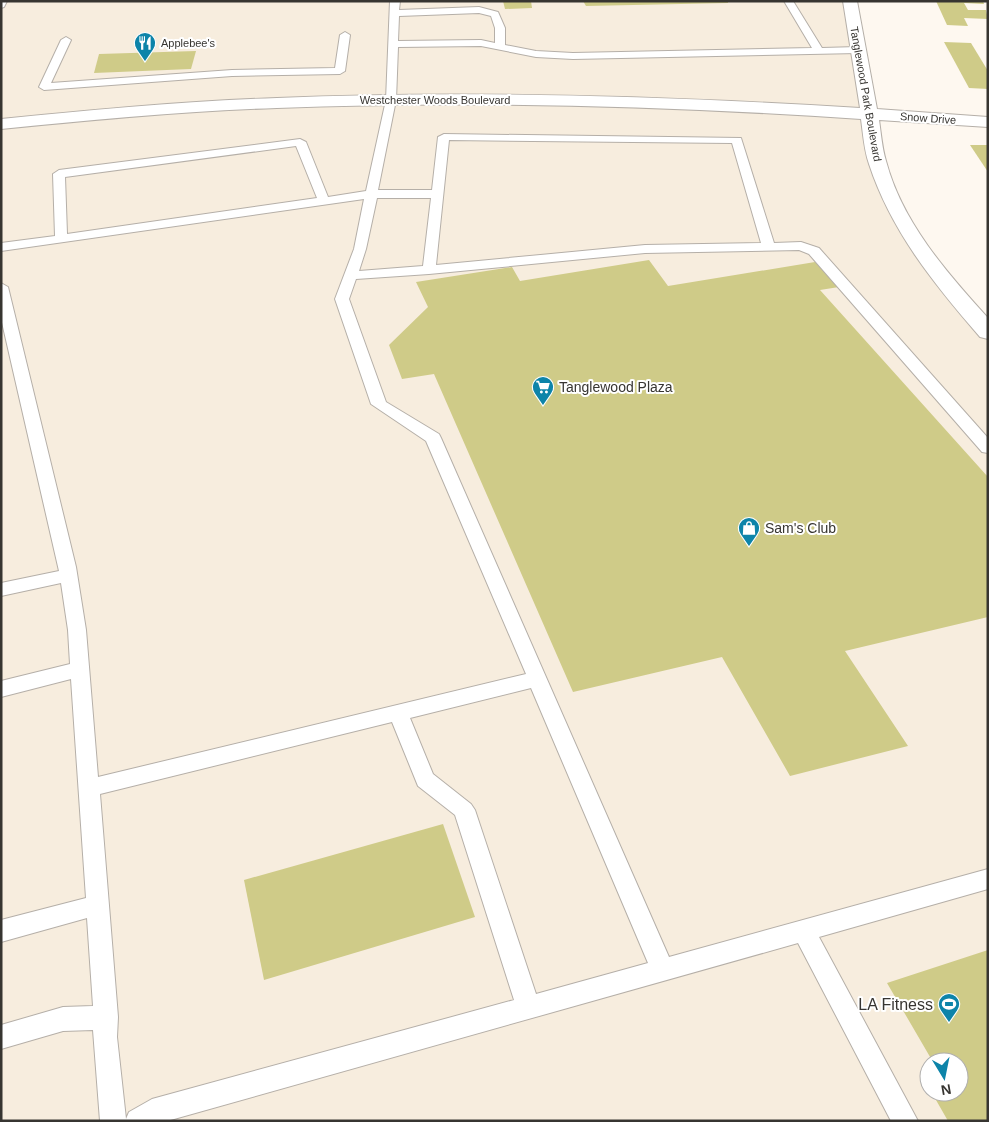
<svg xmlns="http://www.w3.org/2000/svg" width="989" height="1122" font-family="Arial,sans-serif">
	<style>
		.built { fill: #f7edde; fill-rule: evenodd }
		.building { fill: #cfcb88 }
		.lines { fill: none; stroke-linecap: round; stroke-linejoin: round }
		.lane-casing { stroke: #b5afa8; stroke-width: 2 }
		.street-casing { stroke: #b5afa8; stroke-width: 2 }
		.lane { fill: #fff; fill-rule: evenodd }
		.street { fill: #fff; fill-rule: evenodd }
		.labels { text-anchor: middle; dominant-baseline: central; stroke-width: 4; stroke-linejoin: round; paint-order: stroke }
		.far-poi-label { font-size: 11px; fill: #373531; stroke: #fff; text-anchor: start }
		.far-street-label { font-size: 11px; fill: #373531; stroke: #fff }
		.poi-label { font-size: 14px; fill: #373531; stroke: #fff; text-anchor: start }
		.near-poi-label { font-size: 16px; fill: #373531; stroke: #fff; text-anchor: end }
	</style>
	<rect width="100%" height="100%" fill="#fef8f0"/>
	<path class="built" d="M1,1H850L891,198L988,332V1121H1ZM929,1062H959V1092H929Z"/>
	<g class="building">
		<polygon points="503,1 531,1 532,8 505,9"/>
		<polygon points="583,1 728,1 728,3 586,6"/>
		<polygon points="936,1 983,1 984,4 964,3 968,10 986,10 988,19 964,18 968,26 947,25"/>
		<polygon points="944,42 971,43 988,71 988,89 969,88"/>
		<polygon points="196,51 191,69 94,73 99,54"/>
		<polygon points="970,145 988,145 988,172"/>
		<polygon points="649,260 668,286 815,262 839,287 820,290 988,477 988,617 845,651 908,746 790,776 722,657 573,692 434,374 402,379 389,345 428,307 416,282 512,267 520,281"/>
		<polygon points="443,824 475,917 264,980 244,880"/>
		<polygon points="988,950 988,1121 948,1121 936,1100 952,1094 950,1092 959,1092 959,1062 933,1062 887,983"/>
	</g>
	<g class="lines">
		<g class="lane-casing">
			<g id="lane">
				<polygon points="1,1 7,1 4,7 1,8"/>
				<path d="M390,1H400L399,10L479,7L498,12L505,28V45L536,51L573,53L812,48L784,1H793L822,48L858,47L863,50L858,53L573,59L536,57L481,46L398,47L396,100L378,190H432L438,137L444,134L741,138L774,243L801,242L819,248L988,438V453L982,452L809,254L799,250L645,253L429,274L356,279L349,299L386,402L439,434L441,438L669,957L988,869V889L819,937L918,1121H891L798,943L167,1121H100L93,1030L63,1031L1,1049V1025L63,1007L93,1006L87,918L1,942V920L86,898L71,679L1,697V681L70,664L68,630L61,583L1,596V583L59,571L1,318V283L8,287L76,567L86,630L98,777L526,674L426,441L371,404L335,299L354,249L364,199L1,251V243L55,236L53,174L59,170L300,139L306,142L328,197L366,191L386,100ZM479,13L491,16L495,28V43L481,40L398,41L399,16ZM449,140L732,143L761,243L645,245L436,265ZM296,146L317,198L67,234L65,177ZM377,198H431L423,266L359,271L366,249ZM531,688L648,963L536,994L475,810L471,804L433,774L410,718ZM392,722L418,786L455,815L514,1000L152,1099L129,1112L126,1119L117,1037L118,1017L100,794Z"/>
				<polygon points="345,32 350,35 345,71 340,74 232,76 44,90 39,87 61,40 66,37 71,40 51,83 232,70 335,68 340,35"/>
			</g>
		</g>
		<g class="street-casing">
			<path id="street" d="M843,1H857L877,109L988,117V127L879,120C881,133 882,148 886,161C902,222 947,273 988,318V339L980,337C934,284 891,231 869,164C864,150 863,133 861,119C667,106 472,100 277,108C185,111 93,120 1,129V119C93,110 185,101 277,98C471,90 665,96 860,108Z"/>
		</g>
		<use href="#lane" class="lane"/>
		<use href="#street" class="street"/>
	</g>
	<defs>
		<g id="restaurant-pin" transform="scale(1.125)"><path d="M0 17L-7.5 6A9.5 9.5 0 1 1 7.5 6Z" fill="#0d84a9" stroke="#fff"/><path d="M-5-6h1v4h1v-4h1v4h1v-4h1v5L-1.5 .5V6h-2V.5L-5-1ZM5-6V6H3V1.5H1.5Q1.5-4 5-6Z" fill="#fff"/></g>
		<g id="supermarket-pin" transform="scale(1.125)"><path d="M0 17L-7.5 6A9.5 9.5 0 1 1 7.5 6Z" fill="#0d84a9" stroke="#fff"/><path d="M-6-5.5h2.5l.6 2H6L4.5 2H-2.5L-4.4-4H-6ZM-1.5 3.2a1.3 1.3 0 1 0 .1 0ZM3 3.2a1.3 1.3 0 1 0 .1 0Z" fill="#fff"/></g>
		<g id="shop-pin" transform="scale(1.125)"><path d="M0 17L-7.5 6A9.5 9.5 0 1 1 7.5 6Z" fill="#0d84a9" stroke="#fff"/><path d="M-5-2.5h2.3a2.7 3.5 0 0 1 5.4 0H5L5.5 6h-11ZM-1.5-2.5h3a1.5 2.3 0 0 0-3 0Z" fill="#fff"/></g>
		<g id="stadium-pin" transform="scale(1.125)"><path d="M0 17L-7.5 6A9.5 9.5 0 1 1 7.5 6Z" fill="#0d84a9" stroke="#fff"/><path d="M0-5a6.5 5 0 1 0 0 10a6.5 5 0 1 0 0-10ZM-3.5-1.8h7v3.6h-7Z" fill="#fff"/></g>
	</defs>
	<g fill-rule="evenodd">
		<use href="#restaurant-pin" x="145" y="43"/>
		<use href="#supermarket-pin" x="543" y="387"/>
		<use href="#shop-pin" x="749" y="528"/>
		<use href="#stadium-pin" x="949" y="1004"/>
	</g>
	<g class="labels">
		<g class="far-poi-label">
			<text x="161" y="43">Applebee's</text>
		</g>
		<g class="far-street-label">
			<text transform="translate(866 94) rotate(80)">Tanglewood Park Boulevard</text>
			<text x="435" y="100">Westchester Woods Boulevard</text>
			<text transform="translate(928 118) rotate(4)">Snow Drive</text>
		</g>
		<g class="poi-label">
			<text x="559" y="387">Tanglewood Plaza</text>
			<text x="765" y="528">Sam's Club</text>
		</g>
		<g class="near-poi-label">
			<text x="933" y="1004">LA Fitness</text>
		</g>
	</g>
	<rect width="989" height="1122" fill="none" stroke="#373531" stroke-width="5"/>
	<g transform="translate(944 1077) rotate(170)"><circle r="24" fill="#ffffff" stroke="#afaead"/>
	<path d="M0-4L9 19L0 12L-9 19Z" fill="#0d84a9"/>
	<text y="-8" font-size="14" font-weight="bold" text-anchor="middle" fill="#373531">N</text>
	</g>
</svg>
